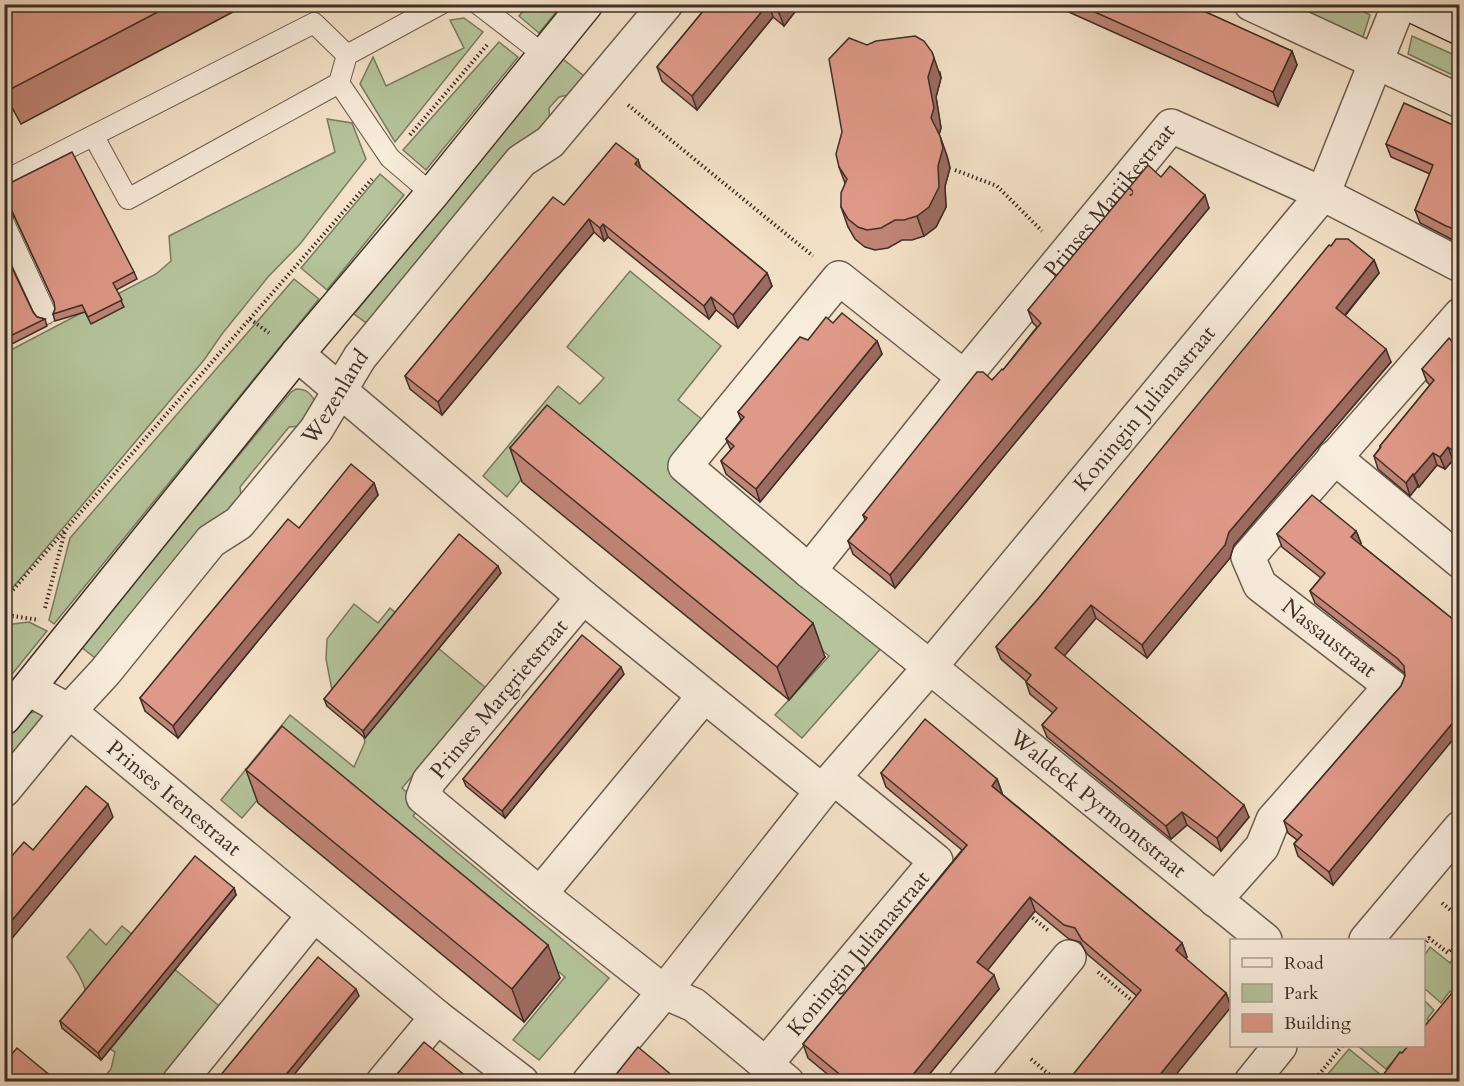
<svg xmlns="http://www.w3.org/2000/svg" width="1464" height="1086" font-family="Cardo,serif">
	<style>
		.green { fill: #b5c49b; stroke: #797a62; stroke-width: 1.5 }
		.lines { fill: none; stroke-linecap: round; stroke-linejoin: round }
		.lane-casing { stroke: #6b5c51; stroke-width: 22 }
		.street-casing { stroke: #6b5c51; stroke-width: 36 }
		.secondary-casing { stroke: #3d2f29; stroke-width: 36 }
		.path { stroke: #3d2f29; stroke-width: 4; stroke-dasharray: 1.5 3; stroke-linecap: butt }
		.lane { stroke: #f8ecdb; stroke-width: 20 }
		.street { stroke: #f8ecdb; stroke-width: 33 }
		.secondary { stroke: #f8ecdb; stroke-width: 33 }
		.wall { fill: #c08475; stroke: #3d2f29; stroke-width: 1.5 }
		.shaded-wall { fill: #9c6b5f; stroke: #3d2f29; stroke-width: 1.5 }
		.building { fill: #df9988; stroke: #3d2f29; stroke-width: 1.5 }
		.labels { text-anchor: middle; dominant-baseline: central; stroke-width: 4.5; stroke-linejoin: round; paint-order: stroke }
		.street-label { font-size: 22px; fill: #3d2f29; stroke: #f8ecdb }
	</style>
	<rect width="100%" height="100%" fill="#f4e2c8"/>
	<filter id="stains"><feTurbulence type="fractalNoise" baseFrequency=".00333" numOctaves="4"/><feColorMatrix values="0 0 0 0 .2 0 0 0 0 .09 0 0 0 0 .02 0 0 0 .5 -.17"/></filter>
	<radialGradient id="worn" r=".72"><stop offset=".6" stop-color="#630" stop-opacity="0"/><stop offset="1" stop-color="#630" stop-opacity=".3"/></radialGradient>
	<g class="green">
		<polygon points="528,5 528,4 562,5 539,33 519,16"/>
		<polygon points="1285,5 1350,5 1370,15 1362,40"/>
		<polygon points="464,18 483,32 395,142 360,84 373,57 386,86 464,48 450,20"/>
		<polygon points="1412,36 1459,57 1459,78 1408,54"/>
		<polygon points="499,42 518,57 426,170 403,150"/>
		<polygon points="563,59 589,80 577,93 559,97 549,108 550,128 372,327 354,314"/>
		<polygon points="327,119 352,123 366,159 300,244 268,277 222,334 204,360 5,597 5,353 156,274 171,261 169,236 335,152"/>
		<polygon points="380,174 404,195 327,290 301,268"/>
		<polygon points="630,271 721,346 678,400 704,421 668,468 883,646 802,738 775,715 829,656 558,434 507,497 483,476 558,386 580,404 604,378 567,347"/>
		<polygon points="294,279 319,299 54,624 49,620 70,538"/>
		<path d="M296,389C307,389 310,393 315,401L305,426L289,427L240,487L242,503L99,661L81,647L291,392Z"/>
		<polygon points="354,604 378,623 390,608 486,688 402,788 422,806 413,816 609,978 539,1060 513,1040 565,977 295,756 242,818 221,800 290,715 354,767 365,742 355,706 332,690 326,659 327,639"/>
		<polygon points="29,622 47,631 5,683 5,625"/>
		<polygon points="36,711 41,713 44,717 5,775 5,740 25,715"/>
		<path d="M122,926L223,1009L165,1081H101L111,1069L115,1052L92,1037C89,1002 89,985 67,957L90,929L106,945Z"/>
		<polygon points="1430,947 1450,963 1459,950 1459,999 1450,991 1441,1003 1424,988 1424,956"/>
		<polygon points="1424,1000 1434,1010 1427,1019 1443,1033 1410,1071 1395,1059 1386,1069 1358,1046 1424,1046"/>
		<polygon points="1349,1049 1381,1075 1375,1081 1322,1081"/>
	</g>
	<g class="lines">
		<g class="lane-casing">
			<g id="lane">
				<polyline points="478,4 544,55"/>
				<polyline points="94,137 128,199 339,83"/>
				<polyline points="4,181 314,23 347,55"/>
				<polyline points="432,194 390,158 339,83 347,55 441,4"/>
				<polyline points="4,223 46,314"/>
			</g>
		</g>
		<g class="street-casing">
			<g id="street">
				<polyline points="1251,4 1460,101"/>
				<polyline points="297,354 583,597 822,791"/>
				<path id="s1" d="M964,377L839,278L685,466L809,571L930,667L1265,940"/>
				<polyline points="1334,457 1460,561"/>
				<path id="s2" d="M809,571L964,377L1171,126L1323,194L1460,265"/>
				<polyline points="583,597 429,781 423,797 540,894 664,992 694,1005 787,1082"/>
				<path id="s3" d="M29,689L69,711L437,1017L522,1082"/>
				<path id="s4" d="M4,790L69,711L105,672L211,541L239,523L316,430L360,357L521,161L550,142L666,4"/>
				<polyline points="540,894 704,696"/>
				<polyline points="1215,900 1262,847 1273,820 1391,686 1260,585 1248,557 1460,315"/>
				<polyline points="1366,940 1460,828"/>
				<path id="s5" d="M766,1064L936,861L834,778"/>
				<polyline points="179,1082 314,915"/>
				<polyline points="383,1082 437,1017"/>
				<path id="s6" d="M589,1082L664,992L822,791L930,667L1323,194L1399,4"/>
				<polyline points="965,1082 1069,957"/>
				<polyline points="1251,1082 1280,1046"/>
			</g>
		</g>
		<g class="secondary-casing">
			<g id="secondary">
				<polyline points="1409,4 1460,28"/>
				<polyline points="4,718 297,354 432,194 586,4"/>
			</g>
		</g>
		<g class="path">
			<polyline points="628,105 813,256"/>
			<polyline points="410,135 487,45"/>
			<polyline points="955,170 997,186 1042,231"/>
			<polyline points="250,319 269,333"/>
			<polyline points="4,600 372,179"/>
			<polyline points="45,608 65,531"/>
			<polyline points="4,620 13,616 39,620"/>
			<polyline points="1442,903 1453,912"/>
			<polyline points="1460,904 1453,912 1460,918"/>
			<polyline points="1029,915 1049,931"/>
			<polyline points="1424,946 1429,938 1448,953 1460,940"/>
			<polyline points="1452,948 1460,955"/>
			<polyline points="1098,972 1136,1004"/>
			<polyline points="1031,1059 1058,1082"/>
			<polyline points="1313,1082 1342,1046"/>
		</g>
		<use href="#lane" class="lane"/>
		<use href="#street" class="street"/>
		<use href="#secondary" class="secondary"/>
	</g>
	<g class="wall">
		<polygon points="8,4 248,4 21,124 4,93 4,6"/>
		<polygon points="709,4 801,4 784,26 773,17 697,110 662,81 657,67"/>
		<polygon points="1051,4 1188,4 1292,51 1297,65 1278,106"/>
		<polygon points="867,45 940,72 941,78 936,97 941,128 939,134 947,156 950,168 945,186 946,207 936,227 924,236 912,240 902,240 888,248 875,250 865,247 855,239 848,227 841,207 845,183 839,167"/>
		<polygon points="1460,128 1460,242 1451,239 1420,223 1415,210 1430,174 1391,157 1386,144"/>
		<polygon points="638,160 641,169 767,273 772,286 738,328 716,310 709,319 608,237 604,241 594,232 442,415 410,389 405,376 564,205"/>
		<polygon points="1161,177 1209,208 895,588 853,554 848,541 865,520 863,515 992,380 1003,370 1037,327 1033,323 1028,310"/>
		<polygon points="4,186 134,272 137,279 116,290 124,307 91,324 85,312 55,321 53,314 55,309 55,304 15,218 6,211 4,211"/>
		<polygon points="1331,246 1374,260 1379,273 1345,316 1391,362 1234,545 1230,558 1147,658 1096,618 1064,656 1249,817 1221,851 1187,825 1171,839 1047,737 1042,725 1053,713 1030,694 1026,682 1026,681 1001,659 996,647 1038,599"/>
		<polygon points="4,251 33,312 37,317 45,319 47,326 6,347 4,343"/>
		<polygon points="833,323 877,341 882,354 760,502 726,474 721,461 731,450 726,439 741,420 738,412 808,340"/>
		<polygon points="1460,346 1460,466 1453,460 1445,469 1437,465 1419,487 1418,486 1410,496 1378,469 1374,456 1380,448 1380,446 1430,385 1427,382 1422,369"/>
		<polygon points="510,448 825,657 789,700 522,482"/>
		<polygon points="374,483 378,495 178,738 145,711 140,698 299,528"/>
		<polygon points="1356,531 1361,543 1360,544 1460,625 1333,885 1298,856 1294,844 1297,840 1288,833 1284,821 1401,686 1405,676 1405,674 1402,671 1315,603 1310,591 1321,578 1282,547 1277,534"/>
		<polygon points="501,573 365,738 327,706 324,699"/>
		<polygon points="624,674 505,818 466,786 463,779"/>
		<polygon points="246,770 560,978 524,1022 258,803"/>
		<polygon points="881,773 997,779 1002,793 1002,794 1182,943 1187,957 1185,959 1226,993 1231,1007 1137,996 1087,954 1080,942 1069,939 1035,911 987,970 999,989 923,1082 837,1082 808,1058 803,1044 962,850 886,787"/>
		<polygon points="234,888 236,895 101,1060 62,1028 60,1021"/>
	</g>
	<g class="shaded-wall">
		<polygon points="768,4 769,4 773,17 697,110 692,96"/>
		<polygon points="786,4 801,4 784,26 779,13"/>
		<polygon points="1292,51 1297,65 1278,106 1273,92"/>
		<polygon points="932,52 941,78 936,97 941,128 938,138 931,118 928,77"/>
		<polygon points="940,136 947,156 950,168 945,186 946,207 936,227 924,236 917,216 938,166"/>
		<polygon points="638,160 642,173 635,164"/>
		<polygon points="1205,195 1209,208 895,588 890,575"/>
		<polygon points="589,219 594,232 442,415 438,402"/>
		<polygon points="603,224 608,237 604,241 600,228"/>
		<polygon points="1374,260 1379,273 1340,321 1336,308"/>
		<polygon points="767,273 772,286 738,328 733,315"/>
		<polygon points="711,297 716,310 709,319 704,306"/>
		<polygon points="877,341 882,354 760,502 756,489"/>
		<polygon points="1386,349 1391,362 1234,545 1230,558 1147,658 1142,645 1229,532"/>
		<polygon points="1448,447 1453,460 1445,469 1440,457"/>
		<polygon points="1433,453 1437,465 1419,487 1414,475"/>
		<polygon points="1413,474 1418,486 1410,496 1406,483"/>
		<polygon points="374,483 378,495 178,738 173,726"/>
		<polygon points="1356,531 1361,543 1356,549 1351,537"/>
		<polygon points="498,566 501,573 365,738 363,731"/>
		<polygon points="1091,605 1096,618 1060,661 1055,648"/>
		<polygon points="813,623 825,657 789,700 777,667"/>
		<polygon points="621,667 624,674 505,818 502,811"/>
		<polygon points="1460,714 1460,731 1333,885 1329,872"/>
		<polygon points="997,779 1002,793 997,800 992,786"/>
		<polygon points="108,804 113,817 4,948 4,930"/>
		<polygon points="1244,805 1249,817 1221,851 1217,838"/>
		<polygon points="1182,812 1187,825 1171,839 1166,826"/>
		<polygon points="234,888 236,895 101,1060 98,1053"/>
		<polygon points="1030,897 1035,911 983,976 977,962"/>
		<polygon points="1182,943 1187,957 1181,964 1176,950"/>
		<polygon points="548,945 560,978 524,1022 512,989"/>
		<polygon points="994,975 999,989 923,1082 907,1082"/>
		<polygon points="356,989 359,996 288,1082 280,1082"/>
		<polygon points="1226,993 1231,1007 1170,1082 1154,1082"/>
		<polygon points="1460,1073 1460,1082 1452,1082"/>
	</g>
	<g class="building">
		<polygon points="8,4 173,4 9,90 4,82 4,6"/>
		<polygon points="709,4 768,4 692,96 657,67"/>
		<polygon points="769,4 786,4 779,13"/>
		<polygon points="1077,4 1188,4 1292,51 1273,92"/>
		<polygon points="915,36 924,41 932,52 934,58 928,77 934,108 931,118 940,136 943,148 938,166 939,187 929,207 917,216 904,220 895,220 881,228 867,230 858,227 848,219 841,207 841,193 847,179 839,167 836,154 842,132 829,59 849,38 867,45 876,41"/>
		<polygon points="1404,103 1460,128 1460,231 1446,226 1415,210 1433,165 1386,144"/>
		<polygon points="616,143 638,160 635,164 767,273 733,315 711,297 704,306 603,224 600,228 589,219 438,402 405,376 553,197 564,205"/>
		<polygon points="72,152 134,272 113,283 122,300 88,317 82,305 53,314 55,309 54,302 12,211 4,205 4,186"/>
		<polygon points="1148,165 1161,177 1170,166 1205,195 890,575 848,541 867,518 863,515 977,372 983,372 992,380 1002,369 1003,370 1041,323 1028,310"/>
		<polygon points="1336,239 1348,239 1374,260 1336,308 1386,349 1229,532 1225,545 1142,645 1091,605 1055,648 1244,805 1217,838 1182,812 1166,826 1042,725 1057,708 1026,682 1031,675 996,647 1038,599 1329,245 1331,246"/>
		<polygon points="4,251 33,312 37,317 45,319 4,339"/>
		<polygon points="842,313 877,341 756,489 721,461 734,446 726,439 744,417 738,412 800,337 808,340 826,317 833,323"/>
		<polygon points="1449,338 1458,347 1460,346 1460,457 1448,447 1440,457 1433,453 1414,475 1413,474 1406,483 1374,456 1381,447 1380,446 1434,380 1422,369"/>
		<polygon points="547,405 813,623 777,667 510,448"/>
		<polygon points="351,464 374,483 173,726 140,698 288,519 299,528"/>
		<polygon points="1312,495 1356,531 1351,537 1460,625 1460,714 1329,872 1294,844 1302,835 1284,821 1401,686 1405,676 1404,666 1398,659 1310,591 1325,573 1277,534"/>
		<polygon points="459,534 498,566 363,731 324,699"/>
		<polygon points="582,635 621,667 502,811 463,779"/>
		<polygon points="925,719 997,779 992,786 1182,943 1176,950 1226,993 1154,1082 1067,1082 1141,990 1082,940 1075,928 1064,925 1030,897 977,962 994,975 907,1082 849,1082 803,1044 967,845 881,773"/>
		<polygon points="282,726 548,945 512,989 246,770"/>
		<polygon points="86,786 108,804 4,930 4,865 24,842 33,850"/>
		<polygon points="195,856 234,888 98,1053 60,1021"/>
		<polygon points="318,957 356,989 280,1082 215,1082"/>
		<polygon points="1460,983 1460,1073 1452,1082 1378,1082 1400,1052 1402,1053 1408,1046 1424,1046 1424,1027"/>
		<polygon points="424,1042 473,1082 390,1082 392,1080"/>
		<polygon points="638,1047 680,1082 610,1082"/>
		<polygon points="17,1048 58,1082 4,1082 4,1063"/>
	</g>
	<g class="labels">
		<g class="street-label">
			<text stroke="none"><textPath href="#s2" startOffset="477">Prinses Marijkestraat</textPath></text>
			<text stroke="none"><textPath href="#s4" startOffset="516">Wezenland</textPath></text>
			<text stroke="none"><textPath href="#s6" startOffset="873">Koningin Julianastraat</textPath></text>
			<text transform="translate(1329 638) rotate(38)">Nassaustraat</text>
			<text transform="translate(499 699) rotate(-50)">Prinses Margrietstraat</text>
			<text stroke="none"><textPath href="#s3" startOffset="182">Prinses Irenestraat</textPath></text>
			<text stroke="none"><textPath href="#s1" startOffset="936">Waldeck Pyrmontstraat</textPath></text>
			<text stroke="none"><textPath href="#s5" startOffset="144">Koningin Julianastraat</textPath></text>
		</g>
	</g>
	<rect width="1464" height="1086" fill="none" stroke="#f4e2c8" stroke-width="24"/>
	<rect x="6" y="6" width="1452" height="1074" fill="none" stroke="#3d2f29" stroke-width="3"/>
	<rect x="12" y="12" width="1440" height="1062" fill="none" stroke="#3d2f29" stroke-width="1.5"/>
	<rect x="1230" y="939" width="195" height="108" fill="#f8ecdb" stroke="#ada094" stroke-width="1.5"/>
	<rect x="1242" y="958" width="30" height="9" fill="#f8ecdb" stroke="#ada094" stroke-width="1.5"/>
	<text x="1284" y="969" font-size="18" fill="#3d2f29">Road</text>
	<rect x="1242" y="984" width="30" height="18" fill="#b5c49b" stroke="#ada094" stroke-width="1.5"/>
	<text x="1284" y="999" font-size="18" fill="#3d2f29">Park</text>
	<rect x="1242" y="1014" width="30" height="18" fill="#df9988" stroke="#ada094" stroke-width="1.5"/>
	<text x="1284" y="1029" font-size="18" fill="#3d2f29">Building</text>
	<rect width="100%" height="100%" filter="url(#stains)"/>
	<rect width="100%" height="100%" fill="url(#worn)"/>
</svg>
